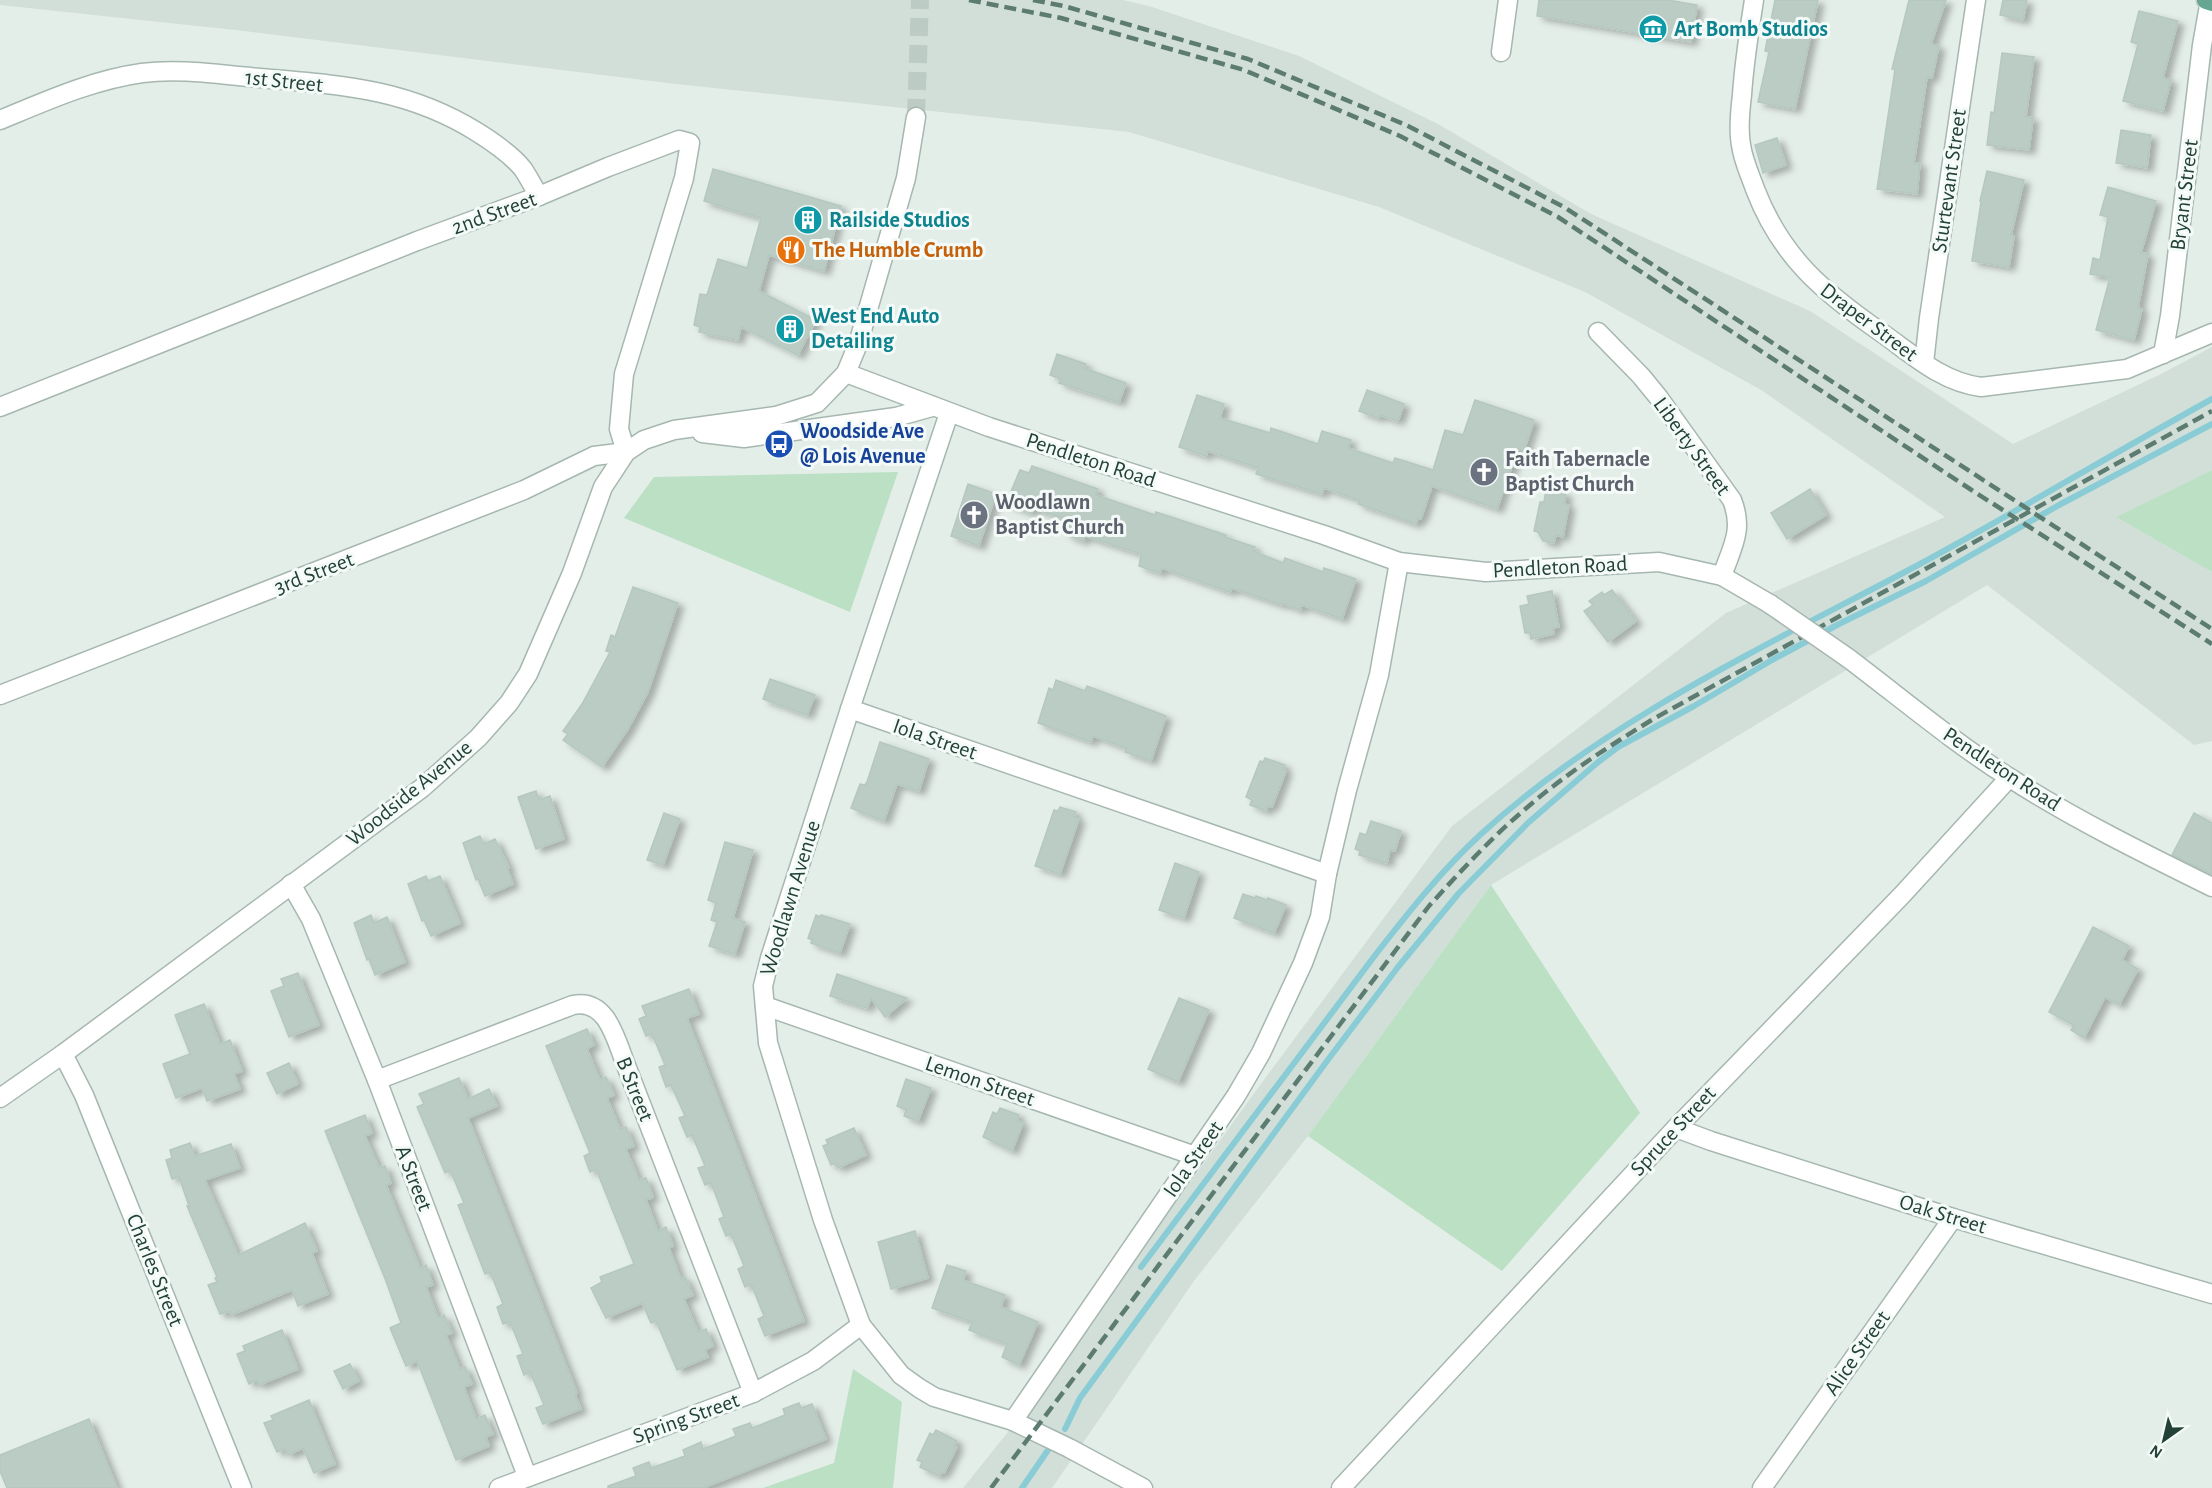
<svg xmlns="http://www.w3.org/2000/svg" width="2212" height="1488" font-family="'Alegreya Sans',sans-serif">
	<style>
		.built { fill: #d2ded8 }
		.green { fill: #bbe0c4 }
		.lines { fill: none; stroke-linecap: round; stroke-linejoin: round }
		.stream { stroke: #89ccd5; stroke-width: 6 }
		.building { fill: #bbccc5; stroke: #b5c8c0; stroke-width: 1.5; filter: url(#shadow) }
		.minor-tunnel { stroke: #bdcbc5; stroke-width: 18; stroke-dasharray: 18 9; stroke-linecap: butt }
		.minor-casing { stroke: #a6b7b0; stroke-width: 21 }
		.major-casing { stroke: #c1cac7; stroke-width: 21 }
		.minor { stroke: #fff; stroke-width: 18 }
		.major { stroke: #66a693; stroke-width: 18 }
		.rail { stroke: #5c7c72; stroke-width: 4.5; stroke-dasharray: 12 6; stroke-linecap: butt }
		.minor-bridge-casing { stroke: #a6b7b0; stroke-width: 21; stroke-linecap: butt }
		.minor-bridge { stroke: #fff; stroke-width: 18 }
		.labels { text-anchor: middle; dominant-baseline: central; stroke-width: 6; stroke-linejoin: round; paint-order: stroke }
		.culture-label { font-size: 22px; font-weight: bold; fill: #0d838f; stroke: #f4faf7; text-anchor: start }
		.street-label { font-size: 22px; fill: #224137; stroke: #f4faf7 }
		.food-label { font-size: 22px; font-weight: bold; fill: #c56008; stroke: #f4faf7; text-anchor: start }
		.transit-label { font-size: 22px; font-weight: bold; fill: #164399; stroke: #f4faf7; text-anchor: start }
		.worship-label { font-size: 22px; font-weight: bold; fill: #5b616d; stroke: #f4faf7; text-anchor: start }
	</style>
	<defs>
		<filter id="shadow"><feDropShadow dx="6" dy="4" stdDeviation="3" flood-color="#0004"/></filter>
	</defs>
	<rect width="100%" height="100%" fill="#e4eee9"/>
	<polygon class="built" points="0,0 1123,0 1149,6 1299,56 1438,124 1591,214 1810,311 2013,444 2159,375 2212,347 2212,470 2116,517 2212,572 2212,741 2194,745 1987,585 1491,885 1308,1136 1194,1281 1052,1488 963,1488 1036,1397 1252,1096 1452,826 1726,613 1945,517 1761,390 1585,292 1379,207 1129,132 676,84 235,30 0,5"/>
	<g class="green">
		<polygon points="2212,470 2212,572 2116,517"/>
		<polygon points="898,472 850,612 624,518 654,477"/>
		<polygon points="1491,885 1640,1113 1502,1271 1308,1136"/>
		<polygon points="853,1369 902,1402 893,1488 763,1488 834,1463"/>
	</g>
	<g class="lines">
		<g class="stream">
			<path d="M1141,1267L1376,954C1408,913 1441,871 1480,835C1605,720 1770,644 1920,564C2018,511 2114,453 2212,399"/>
			<polyline points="1065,1429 1080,1398 1327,1061 1398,967 1459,893 1529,822 1597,763 1618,747 1694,706 1772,660 1839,624 1926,581 2059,505 2212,424"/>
			<polyline points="1022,1488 1048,1450"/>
		</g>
	</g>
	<g class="building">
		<polygon points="1539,0 1668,0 1697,5 1691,42 1537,16"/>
		<polygon points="1775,0 1818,0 1795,109 1758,102 1769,52 1765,51"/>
		<polygon points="1909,0 1946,0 1931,44 1939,46 1932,78 1927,77 1914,163 1920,163 1917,194 1877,189 1895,69 1892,69"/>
		<polygon points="2003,0 2027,0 2023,20 2000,15"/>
		<polygon points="2139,11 2178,21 2163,78 2171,80 2163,111 2123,101 2138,44 2131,42"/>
		<polygon points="2002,53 2034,57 2026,117 2033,118 2029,150 1987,145 1991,112 1994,113"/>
		<polygon points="2121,130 2151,135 2147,168 2116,163"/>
		<polygon points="1777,138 1786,165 1763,173 1755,145"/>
		<polygon points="713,169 841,206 824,271 769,255 759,291 816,320 798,355 741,327 738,340 699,332 700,327 694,325 700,294 707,295 718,259 747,268 761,218 704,201"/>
		<polygon points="1987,171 2024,180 2011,235 2014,236 2009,267 1972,261 1981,202 1980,201"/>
		<polygon points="2108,187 2156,201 2141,253 2148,254 2138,308 2142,309 2134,340 2096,330 2110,277 2090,274 2093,258 2100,260 2108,217 2100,215"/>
		<polygon points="1057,354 1086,364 1084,368 1126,383 1119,402 1059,383 1061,379 1050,375"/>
		<polygon points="1367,390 1404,404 1398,421 1380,415 1378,418 1359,411"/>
		<polygon points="1197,395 1224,404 1220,418 1270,433 1271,428 1318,444 1322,431 1351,440 1348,448 1393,463 1395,458 1433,470 1445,430 1463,435 1475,400 1534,420 1524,451 1518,449 1497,509 1432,486 1421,519 1418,518 1416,524 1358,504 1359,500 1324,488 1322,494 1256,474 1258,468 1208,451 1206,456 1179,447"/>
		<polygon points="1032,466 1098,489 1096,495 1155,515 1156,512 1226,535 1225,537 1255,547 1253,551 1283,563 1285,558 1323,572 1324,568 1356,579 1342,619 1302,605 1300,610 1282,603 1282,605 1232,588 1230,592 1162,568 1160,573 1139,566 1141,554 1085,536 1083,541 1067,535 1068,532 1064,531 1067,520 1033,508 1031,513 1006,503 1020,470 1029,473"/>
		<polygon points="968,484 996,494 979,546 951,536"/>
		<polygon points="1546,489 1566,493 1564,504 1569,505 1563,537 1556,535 1554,543 1543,541 1538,532 1534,531 1540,502 1544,502"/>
		<polygon points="1810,489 1826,515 1787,539 1771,513"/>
		<polygon points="633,587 678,603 648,692 628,729 602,767 563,740 568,734 563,731 582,704 610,652 606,651 611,635 615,637"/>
		<polygon points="1612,590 1636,621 1608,642 1584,611 1593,605 1589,601 1602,592 1604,595"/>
		<polygon points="1552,591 1559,627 1553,628 1554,634 1531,639 1530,633 1525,633 1520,606 1529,604 1527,596"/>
		<polygon points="770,679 815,695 807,715 763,699"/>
		<polygon points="1056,680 1085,691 1087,686 1166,716 1151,761 1125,752 1126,748 1093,736 1091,742 1038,723 1049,688 1053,690"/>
		<polygon points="880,742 929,759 919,791 897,784 884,821 851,808 860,784 865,785 867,782"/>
		<polygon points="1265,758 1285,765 1283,770 1286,771 1272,807 1268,806 1266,811 1250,805 1252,800 1246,797 1260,761 1263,762"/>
		<polygon points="536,791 539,800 550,796 564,839 536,849 518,797"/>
		<polygon points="1060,807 1076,812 1074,817 1079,819 1060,874 1035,866 1054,810 1058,811"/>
		<polygon points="664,813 680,819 663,865 647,860"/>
		<polygon points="2194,813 2212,823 2212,874 2172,855"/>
		<polygon points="1371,821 1401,831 1395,851 1390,850 1387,863 1359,855 1360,851 1355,849 1360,833 1366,835"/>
		<polygon points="480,836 484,844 495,839 509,868 507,868 513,884 485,896 478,879 476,880 463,843"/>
		<polygon points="725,842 753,850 733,918 745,922 735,954 709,946 717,922 711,920 716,903 708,900"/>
		<polygon points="1175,863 1199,872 1184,918 1159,910"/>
		<polygon points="426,876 428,881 440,876 460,923 431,936 424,920 422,921 408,884"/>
		<polygon points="1243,894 1255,898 1256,896 1267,900 1268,898 1286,905 1274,933 1234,918"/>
		<polygon points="371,915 374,923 387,917 405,962 375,975 369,959 367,960 354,923"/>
		<polygon points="816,915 820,917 821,915 850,924 840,953 811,943 812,940 808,938"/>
		<polygon points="2093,927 2129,946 2122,960 2138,969 2119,1005 2105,997 2084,1038 2071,1030 2074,1025 2049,1012"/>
		<polygon points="298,973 319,1025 289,1037 271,991 284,986 281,979"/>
		<polygon points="837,974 874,987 907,998 885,1017 871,998 867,1008 830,996"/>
		<polygon points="689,989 699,1014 687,1018 804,1321 765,1336 758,1319 764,1316 751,1284 745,1287 738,1269 744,1266 731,1234 726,1236 719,1219 724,1217 711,1183 705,1185 698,1168 705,1166 692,1135 687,1137 679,1118 685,1116 671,1085 666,1087 659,1067 665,1065 652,1034 646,1036 639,1019 646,1016 642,1006"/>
		<polygon points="1179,998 1209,1010 1178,1082 1148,1069"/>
		<polygon points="204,1004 220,1044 230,1040 242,1071 234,1074 240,1089 207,1101 202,1088 176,1098 163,1064 190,1054 175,1015"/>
		<polygon points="587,1029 594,1045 587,1049 600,1080 606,1077 614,1095 607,1098 620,1129 626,1127 634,1146 626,1149 639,1180 646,1178 653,1197 646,1200 658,1231 666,1227 673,1246 669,1248 681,1279 685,1277 693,1295 684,1299 698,1332 706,1329 713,1346 705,1350 708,1357 677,1370 656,1321 651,1323 642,1303 606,1318 591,1288 602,1282 600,1277 634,1264 596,1169 590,1172 584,1156 590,1153 546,1046"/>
		<polygon points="289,1063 298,1084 277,1094 267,1073"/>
		<polygon points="459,1078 468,1099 489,1089 497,1106 468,1118 577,1393 575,1394 581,1409 543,1424 536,1408 544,1405 530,1372 524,1375 517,1356 523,1354 510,1322 503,1324 497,1307 503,1304 490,1272 485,1274 458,1205 464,1203 450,1170 445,1173 417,1107 424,1104 419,1094"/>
		<polygon points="906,1079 931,1088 918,1121 904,1116 906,1110 897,1106"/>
		<polygon points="1000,1108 1019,1115 1017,1121 1023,1123 1012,1151 983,1137 993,1112 997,1114"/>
		<polygon points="365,1115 372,1133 365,1136 379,1168 385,1166 391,1183 386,1185 420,1268 426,1265 433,1285 426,1287 438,1318 444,1315 452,1333 446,1335 460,1369 465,1367 472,1384 464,1387 476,1419 485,1415 493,1434 486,1437 489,1446 456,1460 417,1361 406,1366 390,1328 401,1323 386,1281 325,1131"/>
		<polygon points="854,1128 866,1155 838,1168 835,1163 831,1165 823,1146 828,1144 826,1140"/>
		<polygon points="190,1143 195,1156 231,1144 240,1168 205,1180 238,1255 305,1223 317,1251 312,1253 328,1294 298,1306 292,1290 231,1315 230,1311 220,1314 208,1285 217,1282 215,1278 217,1277 187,1206 189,1206 179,1177 172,1179 166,1160 172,1158 170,1150"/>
		<polygon points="915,1231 928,1278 891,1289 878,1242"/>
		<polygon points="947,1265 966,1271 963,1280 1005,1295 1001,1307 1038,1322 1019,1365 1002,1357 1007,1344 969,1330 972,1322 932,1308"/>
		<polygon points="282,1330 298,1369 259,1385 257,1380 249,1384 237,1354 245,1351 243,1346"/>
		<polygon points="350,1364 359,1381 343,1389 334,1371"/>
		<polygon points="309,1400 335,1464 314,1473 303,1448 288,1455 285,1449 277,1452 264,1423 273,1420 271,1416"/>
		<polygon points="799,1403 801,1408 812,1404 826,1439 703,1488 608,1488 608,1486 636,1476 633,1468 649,1462 651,1468 685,1456 683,1450 701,1442 703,1449 736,1436 733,1429 750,1423 752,1428 785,1415 783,1409"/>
		<polygon points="89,1419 117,1488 7,1488 0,1471 0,1455"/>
		<polygon points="936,1430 957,1441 954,1446 957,1447 944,1473 941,1472 939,1476 920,1467 922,1462 917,1460 930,1433 933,1435"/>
	</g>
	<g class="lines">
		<polyline class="minor-tunnel" points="916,117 920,0"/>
		<g class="minor-casing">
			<g id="minor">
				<path d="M1754,0C1749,32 1744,63 1742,95C1740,111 1738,129 1741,145C1743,160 1750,175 1755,189C1781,257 1823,292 1882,333C1913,355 1942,382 1981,387L2127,369L2212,333"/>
				<polyline points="1501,52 1508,0"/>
				<path d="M0,120C46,101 92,80 142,73C181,68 221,75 260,78C340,85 406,88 477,132C493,142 511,154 523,169C529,178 534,188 539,196"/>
				<path d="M1598,332L1641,376L1659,398L1732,500C1744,530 1732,547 1722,576"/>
				<polyline points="2163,354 2170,316 2202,45 2210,0"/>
				<polyline points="1924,363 1929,318 1976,0"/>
				<polyline points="846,373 989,427 1324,535 1399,562 1486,572 1659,562 1722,576 1770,604"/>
				<polyline points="0,407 417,241 539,196 608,167 679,140 690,143 684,178 624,374 619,429 626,452 594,456 524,490 0,695"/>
				<polyline points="949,413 850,709 770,958 763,986 768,1043 823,1220 861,1325 901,1375 919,1388 934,1397 1013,1421 1069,1448 1143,1488"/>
				<polyline points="702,433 744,438 896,417 932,407"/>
				<path d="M1848,658C1901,698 1953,742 2010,778C2074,819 2143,853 2212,887"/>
				<polyline points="850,709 1327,874"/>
				<polyline points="291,884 311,919 377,1080 527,1476"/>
				<polyline points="765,1006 1195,1156"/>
				<polyline points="63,1054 84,1095 242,1488"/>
				<path d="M377,1080L573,1005C608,998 616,1041 627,1068L753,1393"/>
				<polyline points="0,1098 63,1054 422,788 478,738 509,703 528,674 572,573 603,487 626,452 644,440 674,430 776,416 817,403 846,373 858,344 906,178 916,117"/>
				<polyline points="1676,1128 1711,1141 1953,1218 2212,1294"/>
				<polyline points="1013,1421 1236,1096 1261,1053 1303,963 1320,917 1327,874 1347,790 1379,675 1399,562"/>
				<polyline points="499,1488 753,1393 813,1361 861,1325"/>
				<polyline points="1341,1488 1676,1128 1902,895 2009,778"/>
				<polyline points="1762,1488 1953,1218"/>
			</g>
		</g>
		<g class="major-casing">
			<polyline id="major" points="2206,0 2212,2"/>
		</g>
		<use href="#minor" class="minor"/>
		<use href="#major" class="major"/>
		<g class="rail">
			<polyline points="969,0 1061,18 1244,70 1400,136 1558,217 1970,489 2212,644"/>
			<polyline points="1033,0 1064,6 1248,59 1406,125 1564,207 2212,629"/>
			<path d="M991,1488L1429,906C1459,873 1489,840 1523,811C1564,775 1609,746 1655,718L2212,411"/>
		</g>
		<g class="minor-bridge-casing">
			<polyline id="minor-bridge" points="1770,604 1848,658"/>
		</g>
		<use href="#minor-bridge" class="minor-bridge"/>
	</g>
	<defs>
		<g id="museum-disc" transform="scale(1.5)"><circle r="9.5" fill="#0f9aa8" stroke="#f4faf7"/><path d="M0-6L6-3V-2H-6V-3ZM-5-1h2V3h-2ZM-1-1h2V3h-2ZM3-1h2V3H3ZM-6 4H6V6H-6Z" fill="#fff"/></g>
		<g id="building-disc" transform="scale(1.5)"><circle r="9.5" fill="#0f9aa8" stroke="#f4faf7"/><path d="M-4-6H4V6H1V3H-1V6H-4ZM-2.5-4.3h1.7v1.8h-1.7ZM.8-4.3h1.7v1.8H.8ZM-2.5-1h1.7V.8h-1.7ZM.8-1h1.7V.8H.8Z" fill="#fff"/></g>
		<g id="restaurant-disc" transform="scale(1.5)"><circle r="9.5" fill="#e8710a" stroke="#f4faf7"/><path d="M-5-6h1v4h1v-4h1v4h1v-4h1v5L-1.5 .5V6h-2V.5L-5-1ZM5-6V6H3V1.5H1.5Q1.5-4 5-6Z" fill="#fff"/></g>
		<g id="bus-disc" transform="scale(1.5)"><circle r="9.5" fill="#1a4fb4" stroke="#f4faf7"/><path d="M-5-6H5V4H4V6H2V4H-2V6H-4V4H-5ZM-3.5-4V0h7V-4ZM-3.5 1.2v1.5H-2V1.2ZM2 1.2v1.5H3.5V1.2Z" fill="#fff"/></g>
		<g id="church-disc" transform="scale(1.5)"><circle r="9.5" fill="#6b7280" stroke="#f4faf7"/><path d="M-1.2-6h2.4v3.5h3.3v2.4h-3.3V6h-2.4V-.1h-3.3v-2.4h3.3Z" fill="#fff"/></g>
	</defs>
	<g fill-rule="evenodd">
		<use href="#museum-disc" x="1653" y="29"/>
		<use href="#building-disc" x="808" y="220"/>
		<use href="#restaurant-disc" x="791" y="250"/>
		<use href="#building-disc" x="790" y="329"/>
		<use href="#bus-disc" x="779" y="444"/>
		<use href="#church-disc" x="1484" y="472"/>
		<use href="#church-disc" x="974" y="515"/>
	</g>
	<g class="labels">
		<g class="culture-label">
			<text x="1674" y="29">Art Bomb Studios</text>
			<text x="829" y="220">Railside Studios</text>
			<text x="811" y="316">West End Auto<tspan x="811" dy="25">Detailing</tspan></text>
		</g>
		<g class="street-label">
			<text transform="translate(284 81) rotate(6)">1st Street</text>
			<text transform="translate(1949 181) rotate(-82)">Sturtevant Street</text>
			<text transform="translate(2184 195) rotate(-83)">Bryant Street</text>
			<text transform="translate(494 213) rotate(-20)">2nd Street</text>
			<text transform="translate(1869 322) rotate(37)">Draper Street</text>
			<text transform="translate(1692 446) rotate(54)">Liberty Street</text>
			<text transform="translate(1091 460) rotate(18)">Pendleton Road</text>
			<text transform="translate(1560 567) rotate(-3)">Pendleton Road</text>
			<text transform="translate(314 573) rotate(-21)">3rd Street</text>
			<text transform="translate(935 739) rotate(19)">Iola Street</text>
			<text transform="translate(2002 769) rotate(33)">Pendleton Road</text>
			<text transform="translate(409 793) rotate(-39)">Woodside Avenue</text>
			<text transform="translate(790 898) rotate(-73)">Woodlawn Avenue</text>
			<text transform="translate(980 1081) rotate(19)">Lemon Street</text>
			<text transform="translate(635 1089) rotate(68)">B Street</text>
			<text transform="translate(1673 1131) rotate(-47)">Spruce Street</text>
			<text transform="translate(1193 1159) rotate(-55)">Iola Street</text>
			<text transform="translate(414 1178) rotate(69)">A Street</text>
			<text transform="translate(1943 1214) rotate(17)">Oak Street</text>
			<text transform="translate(155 1270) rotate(68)">Charles Street</text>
			<text transform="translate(1857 1353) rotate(-55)">Alice Street</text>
			<text transform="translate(686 1418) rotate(-20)">Spring Street</text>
		</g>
		<g class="food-label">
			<text x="812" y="250">The Humble Crumb</text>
		</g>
		<g class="transit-label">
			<text x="800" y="431">Woodside Ave<tspan x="800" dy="25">@ Lois Avenue</tspan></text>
		</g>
		<g class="worship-label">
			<text x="1505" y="459">Faith Tabernacle<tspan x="1505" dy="25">Baptist Church</tspan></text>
			<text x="995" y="502">Woodlawn<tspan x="995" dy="25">Baptist Church</tspan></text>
		</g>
	</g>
	<g transform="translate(2164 1440) rotate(214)" stroke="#f4faf7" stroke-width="4.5" paint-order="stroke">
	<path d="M0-4.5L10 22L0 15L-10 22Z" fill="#224137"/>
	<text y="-9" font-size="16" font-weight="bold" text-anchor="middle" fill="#224137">N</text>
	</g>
</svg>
